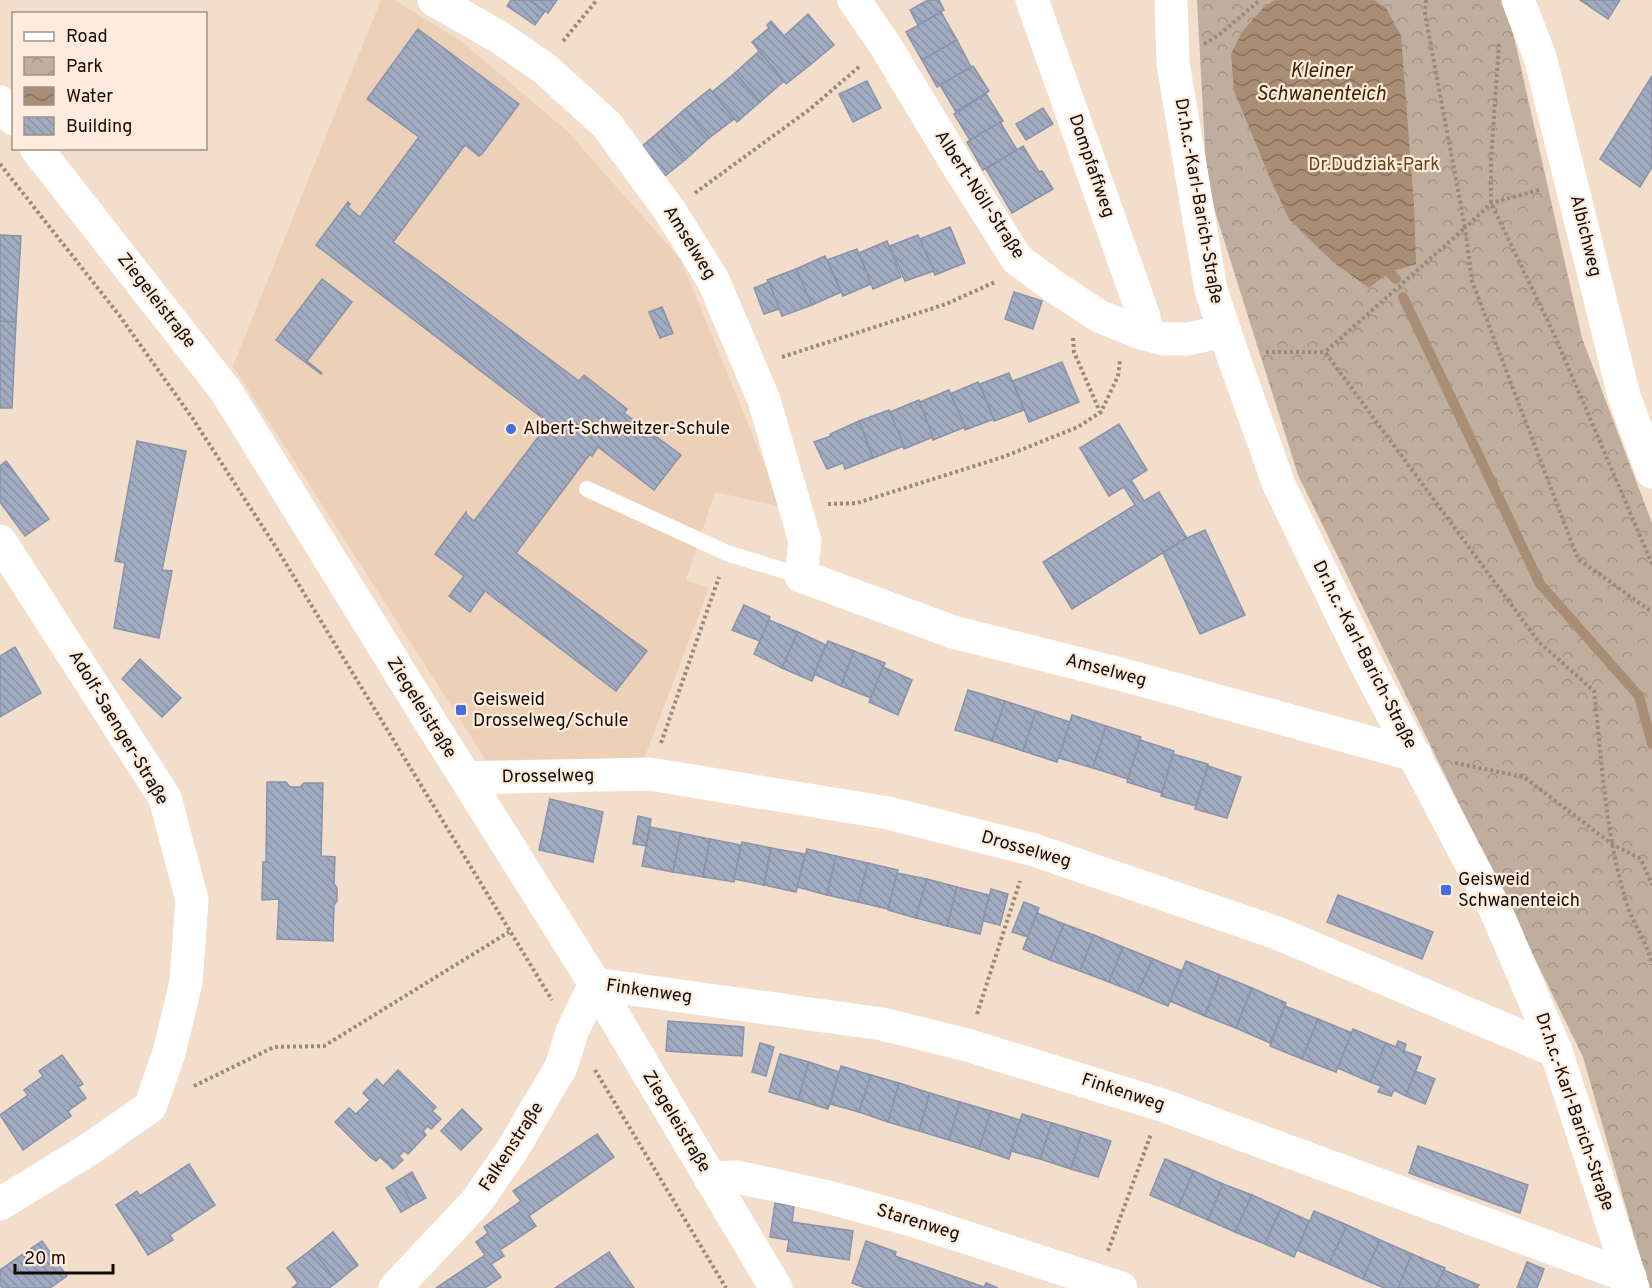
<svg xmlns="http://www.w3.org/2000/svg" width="1652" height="1288" font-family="Overpass,sans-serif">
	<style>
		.built { fill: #ecd0b8 }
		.park { fill: url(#park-crowns) }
		.water { fill: url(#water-waves) }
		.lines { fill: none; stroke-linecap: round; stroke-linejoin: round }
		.stream { stroke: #a98d75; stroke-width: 10 }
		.building { fill: url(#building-back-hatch); stroke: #8993a9; stroke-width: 1.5 }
		.path { stroke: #998a7d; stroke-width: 4; stroke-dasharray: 3 3; stroke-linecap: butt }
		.lane { stroke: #fff; stroke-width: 16 }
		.street { stroke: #fff; stroke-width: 33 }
		.poi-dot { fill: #446ddf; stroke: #fdecdd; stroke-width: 2 }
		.labels { text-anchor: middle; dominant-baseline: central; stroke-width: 4.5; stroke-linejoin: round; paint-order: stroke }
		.park-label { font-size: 18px; fill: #694118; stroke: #fdecdd }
		.street-label { font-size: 18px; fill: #120b06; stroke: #fdecdd }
		.poi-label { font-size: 18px; fill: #120b06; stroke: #fdecdd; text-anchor: start }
		.water-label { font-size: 20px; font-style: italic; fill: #3e2101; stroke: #fdecdd }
	</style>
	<defs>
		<pattern id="park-crowns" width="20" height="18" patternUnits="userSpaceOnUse" patternTransform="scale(1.5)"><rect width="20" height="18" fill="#bfae9e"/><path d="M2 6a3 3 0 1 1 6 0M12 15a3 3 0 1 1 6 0" fill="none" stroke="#a39487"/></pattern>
		<pattern id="water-waves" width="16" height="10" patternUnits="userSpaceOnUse" patternTransform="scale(1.5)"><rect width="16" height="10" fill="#a98d75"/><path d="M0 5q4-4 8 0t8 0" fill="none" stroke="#88715e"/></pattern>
		<pattern id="building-back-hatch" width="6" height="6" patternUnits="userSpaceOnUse" patternTransform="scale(1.5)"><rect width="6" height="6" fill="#a1abc1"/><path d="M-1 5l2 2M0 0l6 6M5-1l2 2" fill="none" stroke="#8a92a4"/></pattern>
	</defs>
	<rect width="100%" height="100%" fill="#f3decb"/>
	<polygon class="built" points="381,0 394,0 461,41 568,132 681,260 782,507 715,492 686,580 709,588 644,759 486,760 233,366"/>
	<polygon class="park" points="1197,0 1504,0 1507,6 1582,338 1652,523 1652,1288 1649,1288 1583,1057 1298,475 1207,186"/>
	<polygon class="water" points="1274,0 1374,0 1386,8 1401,36 1414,205 1416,264 1389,272 1369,288 1333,262 1289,219 1270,178 1234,91 1231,54 1242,32 1262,9"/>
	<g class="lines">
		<g class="stream">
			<polyline points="1389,272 1396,279"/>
			<polyline points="1403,297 1540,584 1639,696 1652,744"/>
		</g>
	</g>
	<g class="building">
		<polygon points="511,0 529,0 545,11 535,25 507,6"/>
		<polygon points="529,0 557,0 548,13"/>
		<polygon points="928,0 939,0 944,10 918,25 910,10"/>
		<polygon points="1580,0 1620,0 1608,19"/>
		<polygon points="941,12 957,40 922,60 906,32"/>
		<polygon points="808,14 834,45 810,65 784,36"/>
		<polygon points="771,21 810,65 786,84 752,42 769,28 767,25"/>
		<polygon points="418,29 519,104 482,154 479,156 465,145 393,242 579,381 584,375 627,409 624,413 681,455 654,490 598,447 592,456 590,454 516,553 647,651 616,691 485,591 470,612 449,596 464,576 435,554 466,512 467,515 474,521 549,423 316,245 348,202 350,204 348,207 360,217 419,137 367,99"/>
		<polygon points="957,40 971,67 937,87 922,60"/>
		<polygon points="759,51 784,81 760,102 735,73"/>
		<polygon points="973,66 989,91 956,112 940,85"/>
		<polygon points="735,73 760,102 737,122 712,92"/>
		<polygon points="1652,76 1652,167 1640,187 1600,159"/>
		<polygon points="867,81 881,108 853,122 839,94"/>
		<polygon points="710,89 734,119 709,138 685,109"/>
		<polygon points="986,94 1003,121 970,140 954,114"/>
		<polygon points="1043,108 1053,124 1026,140 1016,124"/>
		<polygon points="685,109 709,138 685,160 661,130"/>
		<polygon points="1000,122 1017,150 983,170 967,142"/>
		<polygon points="661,130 685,160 665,176 641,147"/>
		<polygon points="1023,146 1039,172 1042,171 1053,189 1012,213 986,169"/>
		<polygon points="950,227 965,263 935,275 920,239"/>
		<polygon points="0,235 21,236 16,322 0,321"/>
		<polygon points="918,235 934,271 905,281 890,246"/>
		<polygon points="887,241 901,277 873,289 859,253"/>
		<polygon points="857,249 871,284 843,296 827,260"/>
		<polygon points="825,256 841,292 812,305 796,269"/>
		<polygon points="796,269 812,305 782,316 767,280"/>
		<polygon points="322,279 352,302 307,361 322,373 321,374 276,340"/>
		<polygon points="769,282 779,309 764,314 754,288"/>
		<polygon points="1014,292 1042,301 1033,329 1005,319"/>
		<polygon points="662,307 673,333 660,338 649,312"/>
		<polygon points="0,321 16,322 12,408 0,408"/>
		<polygon points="1062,362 1079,402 1029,422 1013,381"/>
		<polygon points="1009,373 1024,410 994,421 980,384"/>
		<polygon points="978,382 994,419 965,430 950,394"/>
		<polygon points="949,390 965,427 933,440 920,402"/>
		<polygon points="919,400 933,437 904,449 890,412"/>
		<polygon points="889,410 904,446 873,458 859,421"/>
		<polygon points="859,421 873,458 845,469 843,463 827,469 814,442 831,436 830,434"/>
		<polygon points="1119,424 1147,470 1131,480 1144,501 1159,492 1187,538 1072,609 1043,562 1135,505 1124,487 1109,496 1080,448"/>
		<polygon points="137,441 186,451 162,570 172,571 159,638 114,628 125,563 115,561"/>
		<polygon points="6,461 49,519 25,536 0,502 0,466"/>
		<polygon points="1205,530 1245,615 1200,634 1163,553 1187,538"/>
		<polygon points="744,605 770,617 760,641 732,630"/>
		<polygon points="769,620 798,632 782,668 754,654"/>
		<polygon points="798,632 826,645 812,681 782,668"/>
		<polygon points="828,641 854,651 841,686 814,674"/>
		<polygon points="15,647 41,693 0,717 0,656"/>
		<polygon points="854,651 885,663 871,698 841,686"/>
		<polygon points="140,659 181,698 162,717 122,679"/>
		<polygon points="883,667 912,680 898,715 869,702"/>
		<polygon points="968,690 1005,701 992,741 955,730"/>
		<polygon points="1005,701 1036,711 1023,751 992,741"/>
		<polygon points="1036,711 1070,722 1057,762 1023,751"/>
		<polygon points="1072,715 1106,726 1093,768 1059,758"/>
		<polygon points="1106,726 1141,737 1128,779 1093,768"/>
		<polygon points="1140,740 1174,751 1162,793 1127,782"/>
		<polygon points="1173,754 1208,764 1196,806 1161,796"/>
		<polygon points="1208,766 1241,777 1227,818 1195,809"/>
		<polygon points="267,782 286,782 290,787 300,787 304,783 323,783 321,856 335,857 334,884 337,888 337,901 334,905 333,941 277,939 279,899 262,900 263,862 266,862"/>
		<polygon points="550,799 603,812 593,862 539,850"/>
		<polygon points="638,816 651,819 646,846 633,844"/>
		<polygon points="650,827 681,833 673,872 642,866"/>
		<polygon points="681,833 710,839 703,877 673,872"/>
		<polygon points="710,839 741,845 734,882 703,877"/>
		<polygon points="742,842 771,848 764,885 734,879"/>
		<polygon points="771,848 805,854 796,892 764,885"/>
		<polygon points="807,849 836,856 827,895 797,887"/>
		<polygon points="836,856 868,863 858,902 827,895"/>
		<polygon points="868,863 898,870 888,909 858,902"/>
		<polygon points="897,873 927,879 916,918 888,910"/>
		<polygon points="927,879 957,887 947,926 916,918"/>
		<polygon points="957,887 989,895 980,934 947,926"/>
		<polygon points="991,889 1008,894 1000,925 983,921"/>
		<polygon points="1338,895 1433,932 1422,959 1327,922"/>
		<polygon points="1024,902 1039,908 1028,937 1012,932"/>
		<polygon points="1037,913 1064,924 1050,960 1023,949"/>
		<polygon points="1064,924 1094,935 1080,971 1050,960"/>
		<polygon points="1094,935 1123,947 1109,982 1080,971"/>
		<polygon points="1123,947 1153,959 1137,993 1109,982"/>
		<polygon points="1153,959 1182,971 1168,1006 1137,993"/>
		<polygon points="1186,961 1220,975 1205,1016 1170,1001"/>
		<polygon points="1220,975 1252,988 1236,1028 1205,1016"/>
		<polygon points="1252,988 1286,1003 1270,1043 1236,1028"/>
		<polygon points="1285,1006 1318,1019 1302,1059 1270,1046"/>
		<polygon points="1318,1019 1352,1033 1336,1072 1302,1059"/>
		<polygon points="668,1021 744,1027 742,1056 666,1051"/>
		<polygon points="1353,1029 1386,1043 1370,1082 1338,1068"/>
		<polygon points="1398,1041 1406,1044 1404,1051 1421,1057 1406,1096 1394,1090 1391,1096 1378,1092 1381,1086 1370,1082 1386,1043 1396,1047"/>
		<polygon points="760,1043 774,1047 766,1076 752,1072"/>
		<polygon points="780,1054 809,1062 798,1100 769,1092"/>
		<polygon points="62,1055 83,1084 78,1087 86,1098 68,1111 71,1116 23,1150 0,1115 28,1095 24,1090 43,1076 39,1071"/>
		<polygon points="809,1062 839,1072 828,1109 798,1100"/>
		<polygon points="841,1066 871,1075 859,1112 830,1104"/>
		<polygon points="398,1070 436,1107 432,1111 441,1119 431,1129 428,1126 423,1131 426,1135 408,1154 404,1151 399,1156 403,1160 393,1169 380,1157 376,1161 370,1157 335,1122 349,1108 356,1114 370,1100 363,1093 377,1079 383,1086"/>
		<polygon points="1415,1071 1435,1079 1425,1104 1406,1096"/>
		<polygon points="871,1075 899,1083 888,1122 859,1112"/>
		<polygon points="899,1083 930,1093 919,1131 888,1122"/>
		<polygon points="930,1093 960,1102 949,1140 919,1131"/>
		<polygon points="960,1102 991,1111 979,1149 949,1140"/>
		<polygon points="462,1109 482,1129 461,1150 441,1131"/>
		<polygon points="991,1111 1020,1120 1009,1159 979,1149"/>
		<polygon points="1022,1114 1052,1123 1040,1159 1011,1151"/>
		<polygon points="1052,1123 1082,1132 1071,1169 1040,1159"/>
		<polygon points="1082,1132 1111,1141 1098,1177 1071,1169"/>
		<polygon points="597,1134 614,1157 529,1216 536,1226 500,1250 504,1256 491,1264 501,1277 485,1288 436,1288 485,1255 476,1242 488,1233 484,1227 521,1201 513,1191"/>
		<polygon points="1418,1146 1528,1185 1520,1213 1409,1173"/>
		<polygon points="1165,1159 1194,1171 1178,1207 1150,1195"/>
		<polygon points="189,1164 215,1205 170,1235 173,1240 148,1255 116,1205 137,1191 140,1196"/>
		<polygon points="1194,1171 1223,1184 1208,1220 1178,1207"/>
		<polygon points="412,1172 426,1198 413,1205 399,1180"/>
		<polygon points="399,1180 413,1205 401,1212 386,1188"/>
		<polygon points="1223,1184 1252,1195 1235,1232 1208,1220"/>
		<polygon points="1252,1195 1281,1208 1265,1244 1235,1232"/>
		<polygon points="775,1203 794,1206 792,1222 853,1231 849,1260 787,1251 789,1240 770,1237"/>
		<polygon points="1281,1208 1309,1221 1294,1257 1265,1244"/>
		<polygon points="1314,1211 1347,1225 1329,1264 1297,1250"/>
		<polygon points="1347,1225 1380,1240 1363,1279 1329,1264"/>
		<polygon points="333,1232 358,1265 337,1282 312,1249"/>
		<polygon points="1380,1240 1412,1254 1398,1288 1384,1288 1363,1279"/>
		<polygon points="42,1241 67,1276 50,1288 2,1288 0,1285 0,1270"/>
		<polygon points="866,1241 896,1252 895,1256 984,1287 986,1283 998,1288 865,1288 852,1283"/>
		<polygon points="312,1249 337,1282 329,1288 292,1288 298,1283 287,1268"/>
		<polygon points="609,1252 634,1288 555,1288"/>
		<polygon points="1412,1254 1445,1268 1436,1288 1398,1288"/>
		<polygon points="1527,1262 1544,1269 1537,1288 1517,1288"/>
		<polygon points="1444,1270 1479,1285 1477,1288 1436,1288"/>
	</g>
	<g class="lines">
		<g class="path">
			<path d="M1426,0L1425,14L1465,228L1325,352L1538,641L1594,691C1602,761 1605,833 1626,901C1632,923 1647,941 1652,965"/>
			<polyline points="563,41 597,0"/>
			<polyline points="1204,44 1219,35 1260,0"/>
			<polyline points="1499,44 1491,160 1491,203 1554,334 1652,564"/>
			<polyline points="0,164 119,315 193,419 277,549 552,1000"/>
			<polyline points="1539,190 1491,203 1465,228 1472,281 1578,559 1652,612"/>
			<polyline points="695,193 810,109 860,66"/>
			<polyline points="1073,338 1074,352 1100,412"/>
			<polyline points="1266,352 1325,352"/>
			<polyline points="782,357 946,304 995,282"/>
			<polyline points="828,504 857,503 1003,457 1078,427 1101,412 1118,376 1120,361"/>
			<polyline points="661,743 719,577"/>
			<polyline points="1455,763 1524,777 1612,844 1641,859 1652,885"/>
			<polyline points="977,1014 1020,881"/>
			<polyline points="595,1070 726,1288"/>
			<polyline points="194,1086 274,1047 324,1046 509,932"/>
			<polyline points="1108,1251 1151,1134"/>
		</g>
		<polyline class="lane" points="587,489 727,553 801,576"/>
		<g class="street">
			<polyline points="434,0 499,37 544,68 607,125 670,211 713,280 764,400 805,541 801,576 953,632 1120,674 1415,755"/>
			<polyline points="854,0 885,45 958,166 1017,259 1056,288 1099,316 1138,332 1164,339 1188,339 1224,331"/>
			<polyline points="1032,0 1144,317 1145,334"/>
			<polyline points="1171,0 1173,63 1211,290 1232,353 1279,485 1364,660 1496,911 1556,1051 1633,1288"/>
			<polyline points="1518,0 1540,57 1624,396 1652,472"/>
			<polyline points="0,102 14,119"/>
			<polyline points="36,148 226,391 423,710 595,984 776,1288"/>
			<polyline points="0,541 165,798 192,900 186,982 169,1053 150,1107 88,1150 0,1204"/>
			<polyline points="466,778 650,774 888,813 1031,849 1277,933 1556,1051"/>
			<polyline points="595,984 882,1024 967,1045 1162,1105 1630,1277"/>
			<polyline points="710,1178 737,1177 824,1196 912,1220 1121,1288"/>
			<polyline points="395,1288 476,1202 511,1152 561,1067 572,1032 595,984"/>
		</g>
	</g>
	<g class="poi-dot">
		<circle cx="511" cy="429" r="6"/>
		<rect x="455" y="704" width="12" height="12" rx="3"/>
		<rect x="1440" y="884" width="12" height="12" rx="3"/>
	</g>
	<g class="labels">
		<g class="park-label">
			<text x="1374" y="165">Dr.Dudziak-Park</text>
		</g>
		<g class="street-label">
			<text transform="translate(1091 166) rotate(71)">Dompfaffweg</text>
			<text transform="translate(979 195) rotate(57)">Albert-Nöll-Straße</text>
			<text transform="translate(1198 201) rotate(80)">Dr.h.c.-Karl-Barich-Straße</text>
			<text transform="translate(1585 236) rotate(76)">Albichweg</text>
			<text transform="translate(689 243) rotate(58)">Amselweg</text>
			<text transform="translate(156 301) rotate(52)">Ziegeleistraße</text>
			<text transform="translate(1364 655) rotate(63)">Dr.h.c.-Karl-Barich-Straße</text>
			<text transform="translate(1106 671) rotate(15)">Amselweg</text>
			<text transform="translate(421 708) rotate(58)">Ziegeleistraße</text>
			<text transform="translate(118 728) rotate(59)">Adolf-Saenger-Straße</text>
			<text transform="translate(548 777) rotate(-1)">Drosselweg</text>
			<text transform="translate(1026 850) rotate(16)">Drosselweg</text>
			<text transform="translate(649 992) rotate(8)">Finkenweg</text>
			<text transform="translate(1123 1093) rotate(18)">Finkenweg</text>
			<text transform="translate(1574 1112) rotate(71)">Dr.h.c.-Karl-Barich-Straße</text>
			<text transform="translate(676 1122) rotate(59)">Ziegeleistraße</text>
			<text transform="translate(512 1147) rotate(-57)">Falkenstraße</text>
			<text transform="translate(918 1223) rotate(17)">Starenweg</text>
		</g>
		<g class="poi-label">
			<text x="523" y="429">Albert-Schweitzer-Schule</text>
			<text x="473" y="700">Geisweid<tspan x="473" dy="21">Drosselweg/Schule</tspan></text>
			<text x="1458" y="880">Geisweid<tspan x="1458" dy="21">Schwanenteich</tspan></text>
		</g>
		<g class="water-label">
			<text x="1321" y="72">Kleiner<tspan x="1321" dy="23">Schwanenteich</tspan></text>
		</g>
	</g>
	<rect x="12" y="12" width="195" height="138" fill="#fdecdd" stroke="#9f9287" stroke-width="1.5"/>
	<rect x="24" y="32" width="30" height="9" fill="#ffffff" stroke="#9f9287" stroke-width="1.5"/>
	<text x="66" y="42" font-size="18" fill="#120b06">Road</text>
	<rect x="24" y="57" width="30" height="18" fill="url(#park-crowns)" stroke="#9f9287" stroke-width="1.5"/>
	<text x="66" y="72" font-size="18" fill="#120b06">Park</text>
	<rect x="24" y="87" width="30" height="18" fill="url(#water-waves)" stroke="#9f9287" stroke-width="1.5"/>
	<text x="66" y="102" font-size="18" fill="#120b06">Water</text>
	<rect x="24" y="117" width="30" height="18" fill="url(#building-back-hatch)" stroke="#9f9287" stroke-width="1.5"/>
	<text x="66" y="132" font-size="18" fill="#120b06">Building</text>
	<path d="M15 1264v9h98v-9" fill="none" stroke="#120b06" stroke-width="3"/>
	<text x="24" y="1264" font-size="18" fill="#120b06" stroke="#fdecdd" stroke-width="4.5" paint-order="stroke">20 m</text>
</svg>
